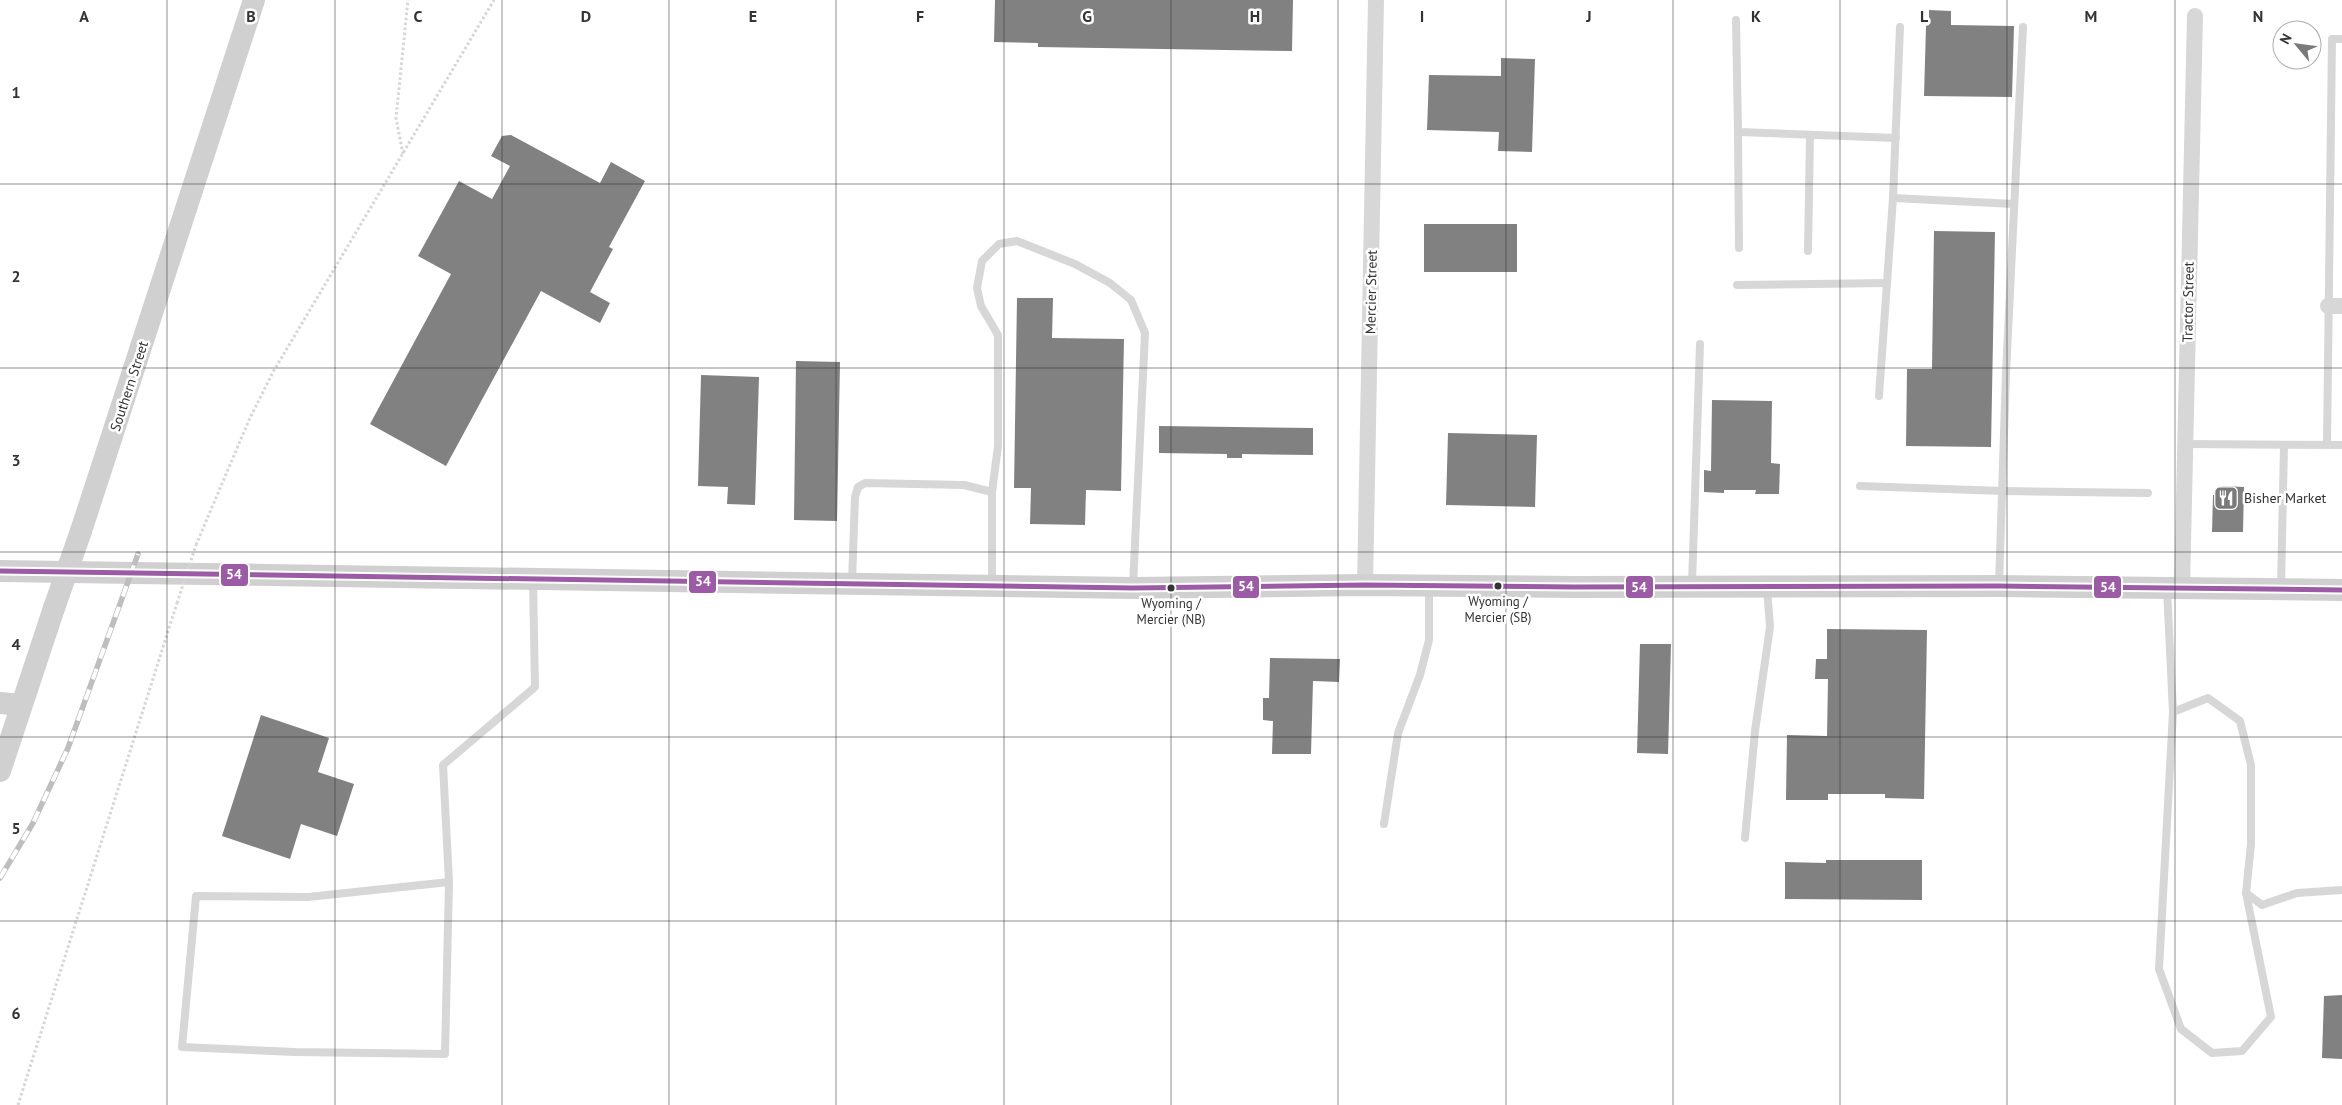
<svg xmlns="http://www.w3.org/2000/svg" width="2342" height="1105" font-family="'PT Sans',sans-serif">
	<style>
		.building { fill: #818181 }
		.lines { fill: none; stroke-linecap: round; stroke-linejoin: round }
		.path { stroke: #d6d6d6; stroke-width: 3; stroke-dasharray: 2.5 2.5; stroke-linecap: butt }
		.lane { stroke: #d7d7d7; stroke-width: 8 }
		.street { stroke: #d7d7d7; stroke-width: 16 }
		.secondary { stroke: #d0d0d0; stroke-width: 22 }
		.rail-casing { stroke: #bebebe; stroke-width: 5.5 }
		.rail { stroke: #fff; stroke-width: 4; stroke-dasharray: 11; stroke-linecap: butt }
		.path-bridge { stroke: #d6d6d6; stroke-width: 3; stroke-dasharray: 2.5 2.5; stroke-linecap: butt }
		.secondary-bridge { stroke: #d0d0d0; stroke-width: 22 }
		.bus-1-casing { stroke: #fff; stroke-width: 9 }
		.bus-1 { stroke: #9b5ba5; stroke-width: 5 }
		.grid { fill: none; stroke: #333; stroke-width: 1; stroke-opacity: 0.55 }
		.bus-dot { fill: #333; stroke: #fff; stroke-width: 2 }
		.labels { text-anchor: middle; dominant-baseline: central; stroke-width: 5; stroke-linejoin: round; paint-order: stroke }
		.bus-label { font-size: 13px; fill: #333; stroke: #fff }
		.street-label { font-size: 14px; fill: #333; stroke: #fff }
		.poi-label { font-size: 14px; fill: #333; stroke: #fff; text-anchor: start }
		.grid-label { font-size: 16px; text-anchor: middle; font-weight: bold; fill: #333; stroke: #fff; stroke-width: 5; stroke-linejoin: round; paint-order: stroke }
		.line-badge { stroke: #fff; stroke-width: 2 }
		.badge-label { font-size: 14px; text-anchor: middle; font-weight: bold; fill: #fff }
	</style>
	<rect width="100%" height="100%" fill="#fff"/>
	<g class="building">
		<polygon points="995,0 1293,0 1292,51 1038,47 1038,43 994,42"/>
		<polygon points="1929,10 1951,11 1951,25 2014,26 2012,97 1924,96 1926,26 1929,25"/>
		<polygon points="1501,58 1535,59 1532,152 1498,151 1499,132 1427,130 1429,75 1501,76"/>
		<polygon points="511,135 600,183 611,162 645,181 609,247 613,249 590,292 610,303 600,323 541,291 446,466 370,424 451,274 418,256 459,181 492,199 510,166 491,156 502,136"/>
		<rect x="1424" y="224" width="93" height="48"/>
		<polygon points="1934,231 1995,232 1991,447 1906,446 1907,369 1932,369"/>
		<polygon points="1017,298 1053,298 1052,338 1124,339 1121,491 1086,490 1085,525 1030,524 1031,488 1014,488"/>
		<polygon points="796,361 840,362 837,521 794,520"/>
		<polygon points="701,375 759,377 755,505 727,504 728,487 698,486"/>
		<polygon points="1712,400 1772,401 1771,463 1780,464 1779,494 1755,494 1756,490 1724,490 1724,493 1704,492 1704,470 1711,471"/>
		<polygon points="1159,426 1313,428 1313,455 1242,454 1242,458 1227,458 1227,454 1159,453"/>
		<polygon points="1448,433 1537,435 1535,507 1446,505"/>
		<polygon points="2222,486 2244,487 2243,532 2212,532 2213,495 2222,495"/>
		<polygon points="1827,629 1927,630 1924,799 1885,798 1885,794 1828,794 1828,800 1786,800 1787,735 1827,736 1828,679 1815,679 1816,659 1827,659"/>
		<polygon points="1640,644 1671,644 1668,754 1637,753"/>
		<polygon points="1270,658 1340,659 1339,682 1313,681 1311,754 1272,754 1273,721 1263,720 1263,698 1269,698"/>
		<polygon points="261,715 329,738 318,772 354,784 337,836 301,824 290,859 222,836"/>
		<polygon points="1826,860 1922,860 1922,900 1785,899 1785,862 1826,863"/>
		<polygon points="2342,995 2342,1059 2322,1058 2324,996"/>
	</g>
	<g class="lines">
		<g class="path">
			<polyline points="403,154 396,118 408,0"/>
			<polyline points="196,545 249,420 273,372 494,0"/>
			<polyline points="18,1105 177,603"/>
		</g>
		<g class="lane">
			<polyline points="1736,20 1738,132 1896,138"/>
			<polyline points="1738,132 1739,248"/>
			<polyline points="1893,198 1900,27"/>
			<polyline points="1808,251 1810,135"/>
			<polyline points="1737,285 1887,283"/>
			<polyline points="1879,396 1893,198 2014,204"/>
			<polyline points="2185,444 2342,445"/>
			<polyline points="2327,445 2332,39 2342,39"/>
			<polyline points="1860,486 2003,491 2148,493"/>
			<polyline points="992,492 998,446 998,335 981,306 977,288 982,261 999,244 1017,241 1075,264 1110,283 1131,300 1145,333 1133,586"/>
			<polyline points="852,582 855,497 858,487 865,483 964,485 992,492 992,583"/>
			<polyline points="1692,584 1700,344"/>
			<polyline points="1999,584 2006,373 2023,27"/>
			<polyline points="2281,587 2284,445"/>
			<polyline points="2167,589 2173,712"/>
			<polygon points="2208,698 2240,721 2251,765 2251,844 2246,893 2271,1017 2242,1051 2212,1053 2181,1029 2159,969 2173,712"/>
			<polyline points="1384,824 1398,733 1420,675 1429,640 1429,588"/>
			<polyline points="1745,838 1755,731 1770,627 1767,588"/>
			<polyline points="449,882 308,897 196,896 182,1047 295,1052 445,1054 449,882 443,765 535,687 533,581"/>
			<polyline points="2246,893 2262,905 2297,893 2342,890"/>
		</g>
		<g class="street">
			<polyline points="2328,306 2342,306"/>
			<polyline points="1365,585 1376,0"/>
			<polyline points="2182,588 2195,16"/>
		</g>
		<g class="secondary">
			<polyline points="81,531 254,0"/>
			<polyline points="0,571 1133,588 1365,585 1574,587 1999,586 2342,590"/>
			<polyline points="0,703 21,705"/>
			<polyline points="0,771 54,608"/>
		</g>
		<g class="rail-casing">
			<polyline id="rail" points="0,878 33,823 68,748 138,554"/>
		</g>
		<use href="#rail" class="rail"/>
		<polyline class="path-bridge" points="177,603 196,545"/>
		<polyline class="secondary-bridge" points="54,608 81,531"/>
		<g class="bus-1-casing">
			<polyline id="bus-1" points="0,571 1133,588 1365,585 1574,587 1999,586 2342,590"/>
		</g>
		<use href="#bus-1" class="bus-1"/>
	</g>
	<path class="grid" d="M167,0V1105M335,0V1105M502,0V1105M669,0V1105M836,0V1105M1004,0V1105M1171,0V1105M1338,0V1105M1506,0V1105M1673,0V1105M1840,0V1105M2007,0V1105M2175,0V1105M0,184H2342M0,368H2342M0,552H2342M0,737H2342M0,921H2342"/>
	<defs>
		<g id="restaurant-square" transform="scale(1.25)"><rect x="-9" y="-9" width="18" height="18" rx="4" fill="#7a7a7a" stroke="#fff"/><path d="M-5-6h1v4h1v-4h1v4h1v-4h1v5L-1.5 .5V6h-2V.5L-5-1ZM5-6V6H3V1.5H1.5Q1.5-4 5-6Z" fill="#fff"/></g>
	</defs>
	<g fill-rule="evenodd">
		<use href="#restaurant-square" x="2226" y="498"/>
	</g>
	<g class="bus-dot">
		<circle cx="1498" cy="586" r="4.5"/>
		<circle cx="1171" cy="588" r="4.5"/>
	</g>
	<g class="labels">
		<g class="bus-label">
			<text x="1498" y="601">Wyoming /<tspan x="1498" dy="16">Mercier (SB)</tspan></text>
			<text x="1171" y="603">Wyoming /<tspan x="1171" dy="16">Mercier (NB)</tspan></text>
		</g>
		<g class="street-label">
			<text transform="translate(1371 292) rotate(-89)">Mercier Street</text>
			<text transform="translate(2188 302) rotate(-89)">Tractor Street</text>
			<text transform="translate(129 386) rotate(-72)">Southern Street</text>
		</g>
		<g class="poi-label">
			<text x="2244" y="498">Bisher Market</text>
		</g>
	</g>
	<g class="grid-label">
		<text x="84" y="22">A</text>
		<text x="251" y="22">B</text>
		<text x="418" y="22">C</text>
		<text x="586" y="22">D</text>
		<text x="753" y="22">E</text>
		<text x="920" y="22">F</text>
		<text x="1087" y="22">G</text>
		<text x="1255" y="22">H</text>
		<text x="1422" y="22">I</text>
		<text x="1589" y="22">J</text>
		<text x="1756" y="22">K</text>
		<text x="1924" y="22">L</text>
		<text x="2091" y="22">M</text>
		<text x="2258" y="22">N</text>
		<text x="16" y="98">1</text>
		<text x="16" y="282">2</text>
		<text x="16" y="466">3</text>
		<text x="16" y="650">4</text>
		<text x="16" y="834">5</text>
		<text x="16" y="1019">6</text>
	</g>
	<g class="line-badge">
		<rect x="220" y="563" width="29" height="24" rx="5" fill="#9b5ba5"/>
		<rect x="688" y="570" width="29" height="24" rx="5" fill="#9b5ba5"/>
		<rect x="1232" y="575" width="28" height="24" rx="5" fill="#9b5ba5"/>
		<rect x="1625" y="575" width="29" height="24" rx="5" fill="#9b5ba5"/>
		<rect x="2093" y="575" width="29" height="24" rx="5" fill="#9b5ba5"/>
	</g>
	<g class="badge-label">
		<text x="234" y="579">54</text>
		<text x="703" y="586">54</text>
		<text x="1246" y="591">54</text>
		<text x="1639" y="592">54</text>
		<text x="2108" y="592">54</text>
	</g>
	<g transform="translate(2297 45) rotate(299)"><circle r="24" fill="#ffffff" stroke="#adadad"/>
	<path d="M0-4L9 19L0 12L-9 19Z" fill="#7a7a7a"/>
	<text y="-8" font-size="14" font-weight="bold" text-anchor="middle" fill="#333333">N</text>
	</g>
</svg>
